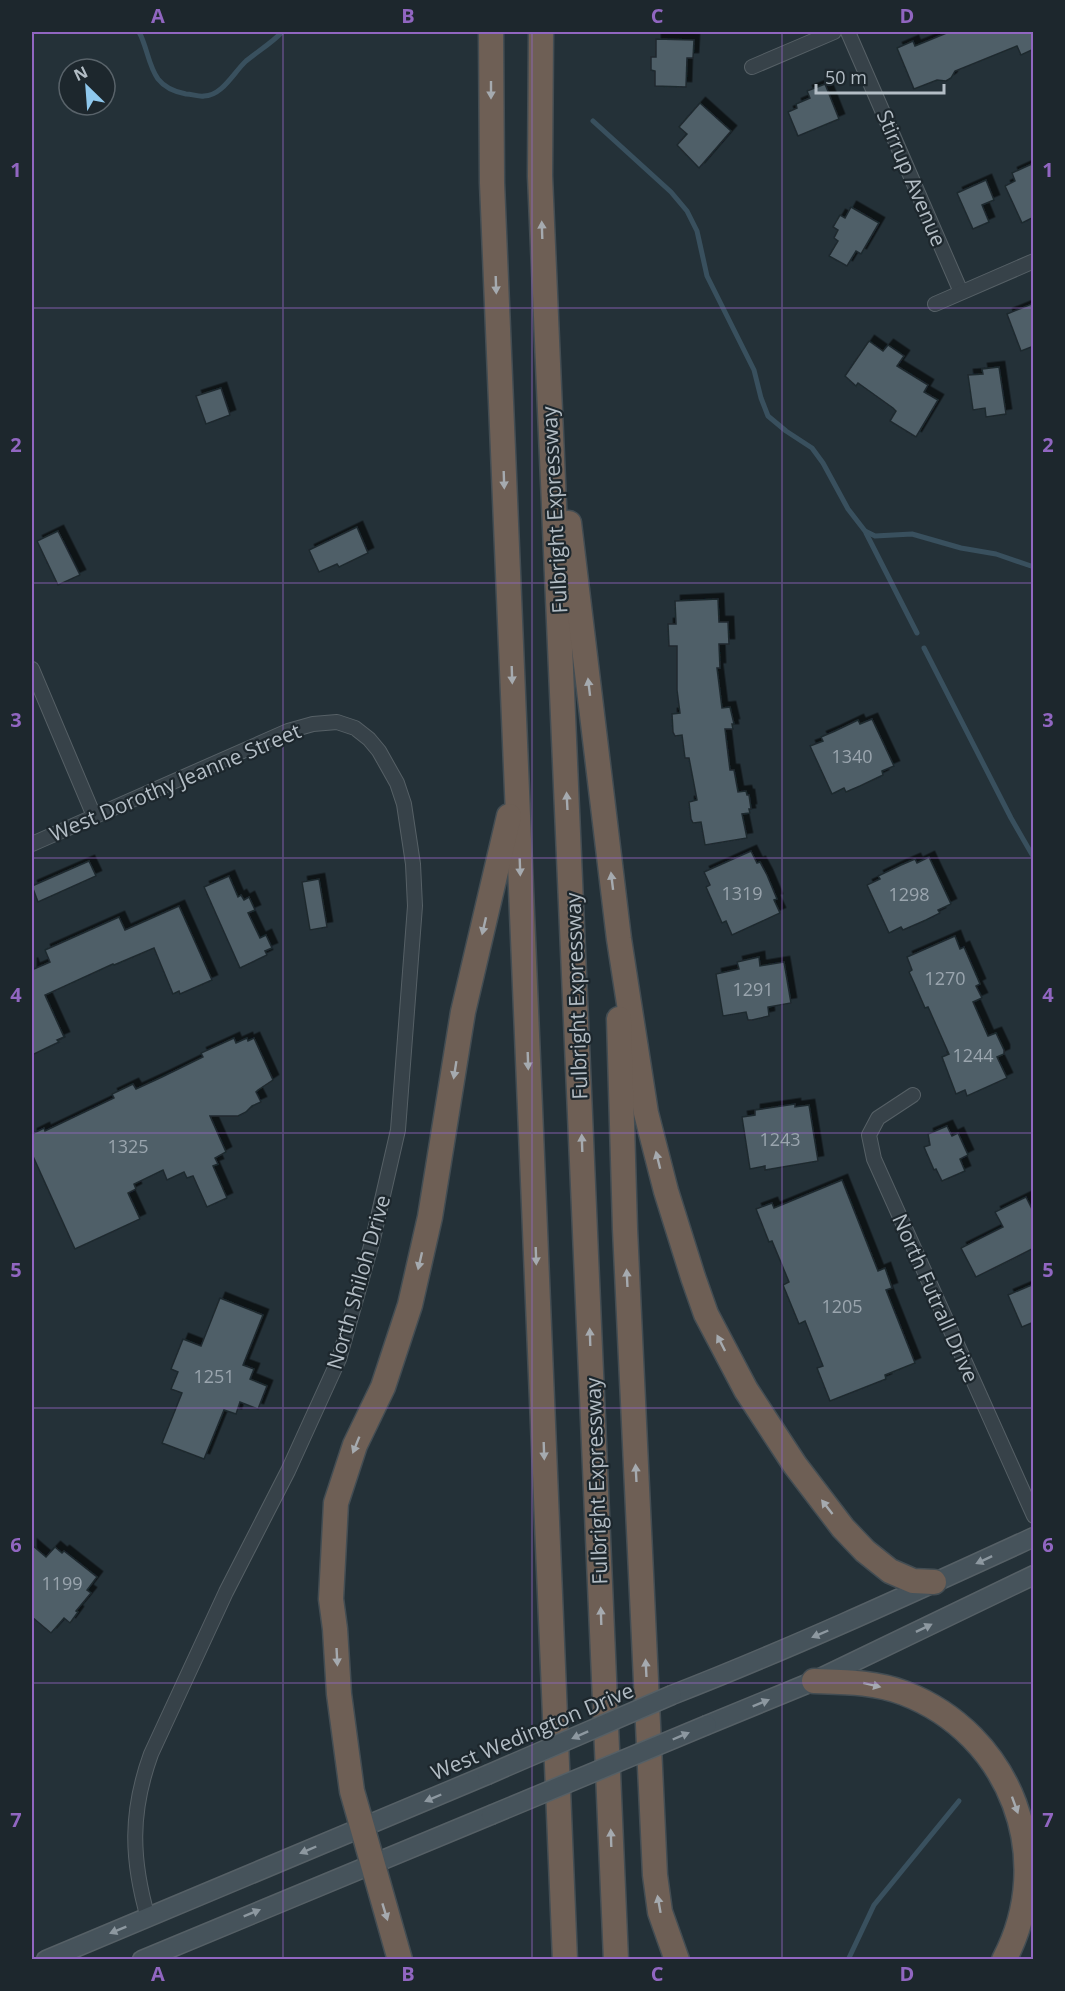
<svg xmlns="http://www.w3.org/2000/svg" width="1065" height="1991" font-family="'Open Sans',sans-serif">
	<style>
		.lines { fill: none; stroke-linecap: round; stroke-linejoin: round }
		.stream { stroke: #39505e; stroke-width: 5 }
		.building { fill: #4f5e67; stroke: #1f292f; stroke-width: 1.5; filter: url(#shadow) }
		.minor-casing { stroke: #566066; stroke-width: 16 }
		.secondary-casing { stroke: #566066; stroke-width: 21 }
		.motorway-casing { stroke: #434d53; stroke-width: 27 }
		.minor { stroke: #374249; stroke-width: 14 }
		.secondary { stroke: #46535b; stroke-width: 18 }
		.motorway { stroke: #6e5f55; stroke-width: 24 }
		.secondary-bridge-casing { stroke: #566066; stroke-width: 21; stroke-linecap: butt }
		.secondary-bridge { stroke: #46535b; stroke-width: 18 }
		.oneway { fill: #a5aaaf }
		.oneway2 { fill: #8d98a0 }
		.grid { fill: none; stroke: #9166c1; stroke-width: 1.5; stroke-opacity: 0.55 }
		.labels { text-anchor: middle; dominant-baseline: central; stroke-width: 4.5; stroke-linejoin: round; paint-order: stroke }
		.number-label { font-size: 18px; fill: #9aa5ae }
		.street-label { font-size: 21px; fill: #b3bdc5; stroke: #1d272d }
		.neatline { fill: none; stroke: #9166c1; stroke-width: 2 }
		.grid-label { font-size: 20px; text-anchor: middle; font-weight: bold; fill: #9166c1 }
	</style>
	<defs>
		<filter id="shadow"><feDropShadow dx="5.5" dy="-5.5" stdDeviation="0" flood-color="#0009"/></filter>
	</defs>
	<rect width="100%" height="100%" fill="#243138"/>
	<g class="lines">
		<g class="stream">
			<path d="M139,32C147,46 148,65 158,79C165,88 175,92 186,94C192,94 199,97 204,96C222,96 234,72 246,61C258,51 272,43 282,32"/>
			<polyline points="593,121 671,192 687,211 697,231 707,276 754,370 761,398 768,416 786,431 812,448 823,463 848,509 865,531 875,536 912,534 961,548 996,554 1034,567"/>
			<polyline points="866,533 917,633"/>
			<polyline points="924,648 1011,818 1034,858"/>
			<polyline points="848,1960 874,1905 959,1801"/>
		</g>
	</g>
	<g class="building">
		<polygon points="949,32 1034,32 1034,49 1021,55 1017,46 955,71 951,78 946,81 937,80 914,89 897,48 913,41 915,46"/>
		<polygon points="656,39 694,40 693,58 687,58 686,87 655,86 655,71 651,70 651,57 656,57"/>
		<polygon points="825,84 839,119 798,136 788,112 797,108 796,104 810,98 807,91"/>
		<polygon points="700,103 731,131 699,168 677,145 687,134 679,127"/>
		<polygon points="1034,163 1034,217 1022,223 1005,186 1015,181 1012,173"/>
		<polygon points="986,180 994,200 982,205 989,222 973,229 957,193"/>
		<polygon points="851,207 879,223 861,254 856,251 847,266 829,256 838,241 834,238 838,230 833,227 840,215 845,218"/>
		<polygon points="1034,303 1034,346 1021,351 1007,314"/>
		<polygon points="869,341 883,351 888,345 904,356 897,366 928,385 924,392 938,400 916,437 890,421 896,411 893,408 858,383 856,386 845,376"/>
		<polygon points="999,367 1006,414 986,417 985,408 973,410 968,375 983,374 982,369"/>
		<polygon points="221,388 230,415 206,424 196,396"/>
		<polygon points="357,527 368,553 339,567 337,564 319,572 309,550"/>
		<polygon points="58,531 80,575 58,585 37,541"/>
		<polygon points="718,599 719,622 728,622 729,644 719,644 720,668 717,668 722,708 730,707 734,724 732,724 733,729 725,729 730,770 734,770 738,792 746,791 747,795 749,795 751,809 749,809 750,813 742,814 747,838 705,845 701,822 693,823 691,819 689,802 697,800 689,758 685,758 682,735 675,736 673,732 672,714 680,713 677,690 677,646 669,646 668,624 676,624 675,601"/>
		<polygon points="872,719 894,766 882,771 883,775 860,786 846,792 844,788 832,794 810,746 823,741 821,737 835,731 858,720 860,724"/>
		<polygon points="751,851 757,863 760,862 767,875 777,899 774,900 780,913 732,935 726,921 722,923 706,887 710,885 704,872"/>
		<polygon points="929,857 951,904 938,910 940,913 926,920 903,930 901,927 889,933 867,885 880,879 878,876 901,865 915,859 917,863"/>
		<polygon points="89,861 96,876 38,902 32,886"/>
		<polygon points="229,876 238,897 241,895 244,900 249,897 255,910 248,913 260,938 266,935 272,948 265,951 267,955 240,968 204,887"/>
		<polygon points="319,879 327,927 310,930 302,882"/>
		<polygon points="179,906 212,980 180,994 179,991 173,994 154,948 114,965 113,964 45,995 64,1037 57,1040 59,1042 32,1055 32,963 34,969 50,962 45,950 119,917 125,930"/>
		<polygon points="955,936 960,949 964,947 980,984 976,986 982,998 973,1002 988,1036 996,1033 1004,1050 1004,1054 997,1057 1007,1078 967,1096 965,1090 956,1094 942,1057 949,1054 928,1007 925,1008 915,985 909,972 912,970 907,957"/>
		<polygon points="759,957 760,966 784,962 791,1003 768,1007 769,1016 752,1020 748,1020 746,1012 723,1016 716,974 739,969 737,962"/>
		<polygon points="234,1038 236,1043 247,1038 248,1041 254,1038 273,1080 258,1090 256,1092 261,1102 252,1106 246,1112 238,1116 210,1116 226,1152 215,1158 218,1164 213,1166 227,1198 207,1207 193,1176 187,1178 184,1172 167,1180 163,1170 134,1184 136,1189 128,1193 140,1219 75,1249 32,1154 32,1134 44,1128 45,1131 114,1098 112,1094 133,1084 136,1089 162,1077 203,1057 201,1053"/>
		<polygon points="795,1104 795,1107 809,1105 818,1161 765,1170 765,1166 750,1169 742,1117 755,1115 755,1110"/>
		<polygon points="947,1126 952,1136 958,1133 968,1155 960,1159 965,1171 942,1181 936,1169 934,1170 924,1147 930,1145 928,1134"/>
		<polygon points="842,1180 878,1271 885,1268 892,1288 886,1290 915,1363 885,1375 886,1379 830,1401 817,1368 823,1366 805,1321 799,1324 783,1285 789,1282 772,1241 769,1242 756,1209 772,1203 774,1208"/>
		<polygon points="1026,1197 1034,1213 1034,1248 976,1277 961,1248 1003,1227 995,1212"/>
		<polygon points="1034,1284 1034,1322 1022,1327 1008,1295"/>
		<polygon points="220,1298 263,1315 243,1365 254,1369 250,1379 267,1386 258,1409 240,1402 236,1414 224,1410 204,1459 162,1443 182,1393 171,1389 178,1372 171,1369 183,1339 201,1346"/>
		<polygon points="32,1545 46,1557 55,1547 62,1553 64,1551 97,1577 87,1590 91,1593 76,1611 78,1612 70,1623 64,1618 51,1633 32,1617"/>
	</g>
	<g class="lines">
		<g class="minor-casing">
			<g id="minor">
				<polyline points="848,32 961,292"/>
				<polyline points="752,67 834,32"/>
				<polyline points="935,304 1034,261"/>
				<polyline points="32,669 94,816"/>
				<path d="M32,844L288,731L313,724L337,722L355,728L369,739L379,751L397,783L404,804L413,864L415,906L398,1130L373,1239L339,1359L288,1471L226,1592L151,1754C130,1812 131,1859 148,1918"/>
				<polyline points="913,1095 878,1118 869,1135 874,1159 1034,1516"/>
			</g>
		</g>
		<g class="secondary-casing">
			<g id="secondary">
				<path d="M672,1695C795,1647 914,1592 1034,1537"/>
				<polyline points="707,1725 814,1681 1034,1575"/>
				<polyline points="46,1960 487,1775"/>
				<polyline points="142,1960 491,1815"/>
			</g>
		</g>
		<g class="motorway-casing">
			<g id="motorway">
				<polyline points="491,32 492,183 565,1960"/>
				<polyline points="541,32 540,176 616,1960"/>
				<polyline points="569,523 619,939 646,1113 666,1191 693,1277 706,1314 746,1390 795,1465 843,1528 865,1551 890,1571 913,1581 934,1582"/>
				<polyline points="619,1019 625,1229 655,1875 660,1912 677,1960"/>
				<path d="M814,1681C845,1682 875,1682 904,1693C1011,1734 1058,1858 1004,1960"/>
				<polyline points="400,1960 352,1791 339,1694 335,1629 331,1599 336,1503 355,1445 383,1387 410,1305 430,1217 463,1012 509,816"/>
			</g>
		</g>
		<use href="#minor" class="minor"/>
		<use href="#secondary" class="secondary"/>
		<use href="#motorway" class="motorway"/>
		<g class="secondary-bridge-casing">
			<g id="secondary-bridge">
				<polyline points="487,1775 672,1695"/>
				<polyline points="491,1815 707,1725"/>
			</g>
		</g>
		<use href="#secondary-bridge" class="secondary-bridge"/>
	</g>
	<defs><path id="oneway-solid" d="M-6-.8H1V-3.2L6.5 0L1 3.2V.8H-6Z" transform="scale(1.5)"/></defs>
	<g class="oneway">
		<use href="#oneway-solid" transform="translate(491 90) rotate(90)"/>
		<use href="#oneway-solid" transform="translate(542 230) rotate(-92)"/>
		<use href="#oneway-solid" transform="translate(496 285) rotate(88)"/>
		<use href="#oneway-solid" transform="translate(504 480) rotate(88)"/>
		<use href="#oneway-solid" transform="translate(512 675) rotate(88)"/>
		<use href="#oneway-solid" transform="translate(589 687) rotate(-97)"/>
		<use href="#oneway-solid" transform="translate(567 801) rotate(-93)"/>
		<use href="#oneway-solid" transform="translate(520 867) rotate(88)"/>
		<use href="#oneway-solid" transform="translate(612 881) rotate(-97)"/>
		<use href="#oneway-solid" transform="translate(484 926) rotate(103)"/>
		<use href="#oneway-solid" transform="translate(528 1061) rotate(88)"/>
		<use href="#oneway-solid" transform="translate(455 1070) rotate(99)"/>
		<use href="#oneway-solid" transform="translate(582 1143) rotate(-92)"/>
		<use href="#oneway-solid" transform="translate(658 1160) rotate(-104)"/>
		<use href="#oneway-solid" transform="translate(536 1256) rotate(88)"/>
		<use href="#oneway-solid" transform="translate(420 1261) rotate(103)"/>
		<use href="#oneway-solid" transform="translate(627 1278) rotate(-93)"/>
		<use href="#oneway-solid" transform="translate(590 1337) rotate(-92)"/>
		<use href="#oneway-solid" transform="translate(721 1343) rotate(-117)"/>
		<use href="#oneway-solid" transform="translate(356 1445) rotate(112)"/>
		<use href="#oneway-solid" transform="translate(544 1451) rotate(88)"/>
		<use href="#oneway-solid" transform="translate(636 1473) rotate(-93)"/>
		<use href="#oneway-solid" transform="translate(827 1507) rotate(-128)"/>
		<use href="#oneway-solid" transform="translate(601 1616) rotate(-92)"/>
		<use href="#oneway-solid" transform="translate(337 1657) rotate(87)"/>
		<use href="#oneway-solid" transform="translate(646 1668) rotate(-93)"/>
		<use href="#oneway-solid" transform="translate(872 1685) rotate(14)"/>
		<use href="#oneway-solid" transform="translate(1015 1805) rotate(70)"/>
		<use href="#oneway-solid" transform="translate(611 1838) rotate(-92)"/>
		<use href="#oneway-solid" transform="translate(659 1904) rotate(-100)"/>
		<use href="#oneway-solid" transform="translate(385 1912) rotate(73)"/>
	</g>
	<g class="oneway2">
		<use href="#oneway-solid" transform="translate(984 1560) rotate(155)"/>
		<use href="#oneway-solid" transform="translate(924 1628) rotate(-26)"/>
		<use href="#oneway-solid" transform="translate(820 1634) rotate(157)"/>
		<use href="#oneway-solid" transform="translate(761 1703) rotate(-22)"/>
		<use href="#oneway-solid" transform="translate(580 1735) rotate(156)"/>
		<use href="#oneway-solid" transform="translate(681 1736) rotate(-23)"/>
		<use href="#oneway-solid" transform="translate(433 1798) rotate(157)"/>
		<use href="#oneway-solid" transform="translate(308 1850) rotate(157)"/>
		<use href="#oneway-solid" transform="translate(252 1913) rotate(-22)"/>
		<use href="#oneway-solid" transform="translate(118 1930) rotate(158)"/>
	</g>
	<path class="grid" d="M283,32V1960M532,32V1960M782,32V1960M32,308H1034M32,583H1034M32,858H1034M32,1133H1034M32,1408H1034M32,1683H1034"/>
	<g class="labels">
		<g class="number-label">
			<text x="852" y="756">1340</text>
			<text x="742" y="893">1319</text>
			<text x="909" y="894">1298</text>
			<text x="945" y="978">1270</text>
			<text x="753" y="989">1291</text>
			<text x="973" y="1055">1244</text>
			<text x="780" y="1139">1243</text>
			<text x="128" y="1146">1325</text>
			<text x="842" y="1306">1205</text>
			<text x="214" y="1376">1251</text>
			<text x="62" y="1583">1199</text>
		</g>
		<g class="street-label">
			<text transform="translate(912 178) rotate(67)">Stirrup Avenue</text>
			<text transform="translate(554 510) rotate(-93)">Fulbright Expressway</text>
			<text transform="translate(175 782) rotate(-23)">West Dorothy Jeanne Street</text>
			<text transform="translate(576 996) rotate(-92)">Fulbright Expressway</text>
			<text transform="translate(358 1282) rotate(-74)">North Shiloh Drive</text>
			<text transform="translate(936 1298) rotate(66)">North Futrall Drive</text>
			<text transform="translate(596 1481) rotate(-92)">Fulbright Expressway</text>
			<text transform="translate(532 1731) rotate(-23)">West Wedington Drive</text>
		</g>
	</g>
	<rect width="1065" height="1991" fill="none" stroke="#1d272d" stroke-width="66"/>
	<g transform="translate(87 87) rotate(335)"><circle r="28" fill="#1d272d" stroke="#59636a" stroke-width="1.5"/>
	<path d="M0-4.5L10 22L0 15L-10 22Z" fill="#8fc8ed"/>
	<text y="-9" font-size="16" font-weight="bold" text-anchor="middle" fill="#b3bdc5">N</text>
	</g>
	<path d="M816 84v9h128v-9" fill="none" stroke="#b3bdc5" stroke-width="3"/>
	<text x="825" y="84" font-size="18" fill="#b3bdc5" stroke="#1d272d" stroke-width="4.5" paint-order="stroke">50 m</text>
	<rect x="33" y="33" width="999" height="1925" class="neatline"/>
	<g class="grid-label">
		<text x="158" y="23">A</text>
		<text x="408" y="23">B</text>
		<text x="657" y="23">C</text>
		<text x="907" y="23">D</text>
		<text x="16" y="177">1</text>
		<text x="1048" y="177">1</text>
		<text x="16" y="452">2</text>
		<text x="1048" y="452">2</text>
		<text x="16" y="727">3</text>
		<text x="1048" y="727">3</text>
		<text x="16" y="1002">4</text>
		<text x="1048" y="1002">4</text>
		<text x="16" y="1277">5</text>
		<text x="1048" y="1277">5</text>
		<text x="16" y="1552">6</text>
		<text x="1048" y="1552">6</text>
		<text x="16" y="1827">7</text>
		<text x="1048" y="1827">7</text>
		<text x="158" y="1981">A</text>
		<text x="408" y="1981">B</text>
		<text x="657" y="1981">C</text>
		<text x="907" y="1981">D</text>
	</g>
</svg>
